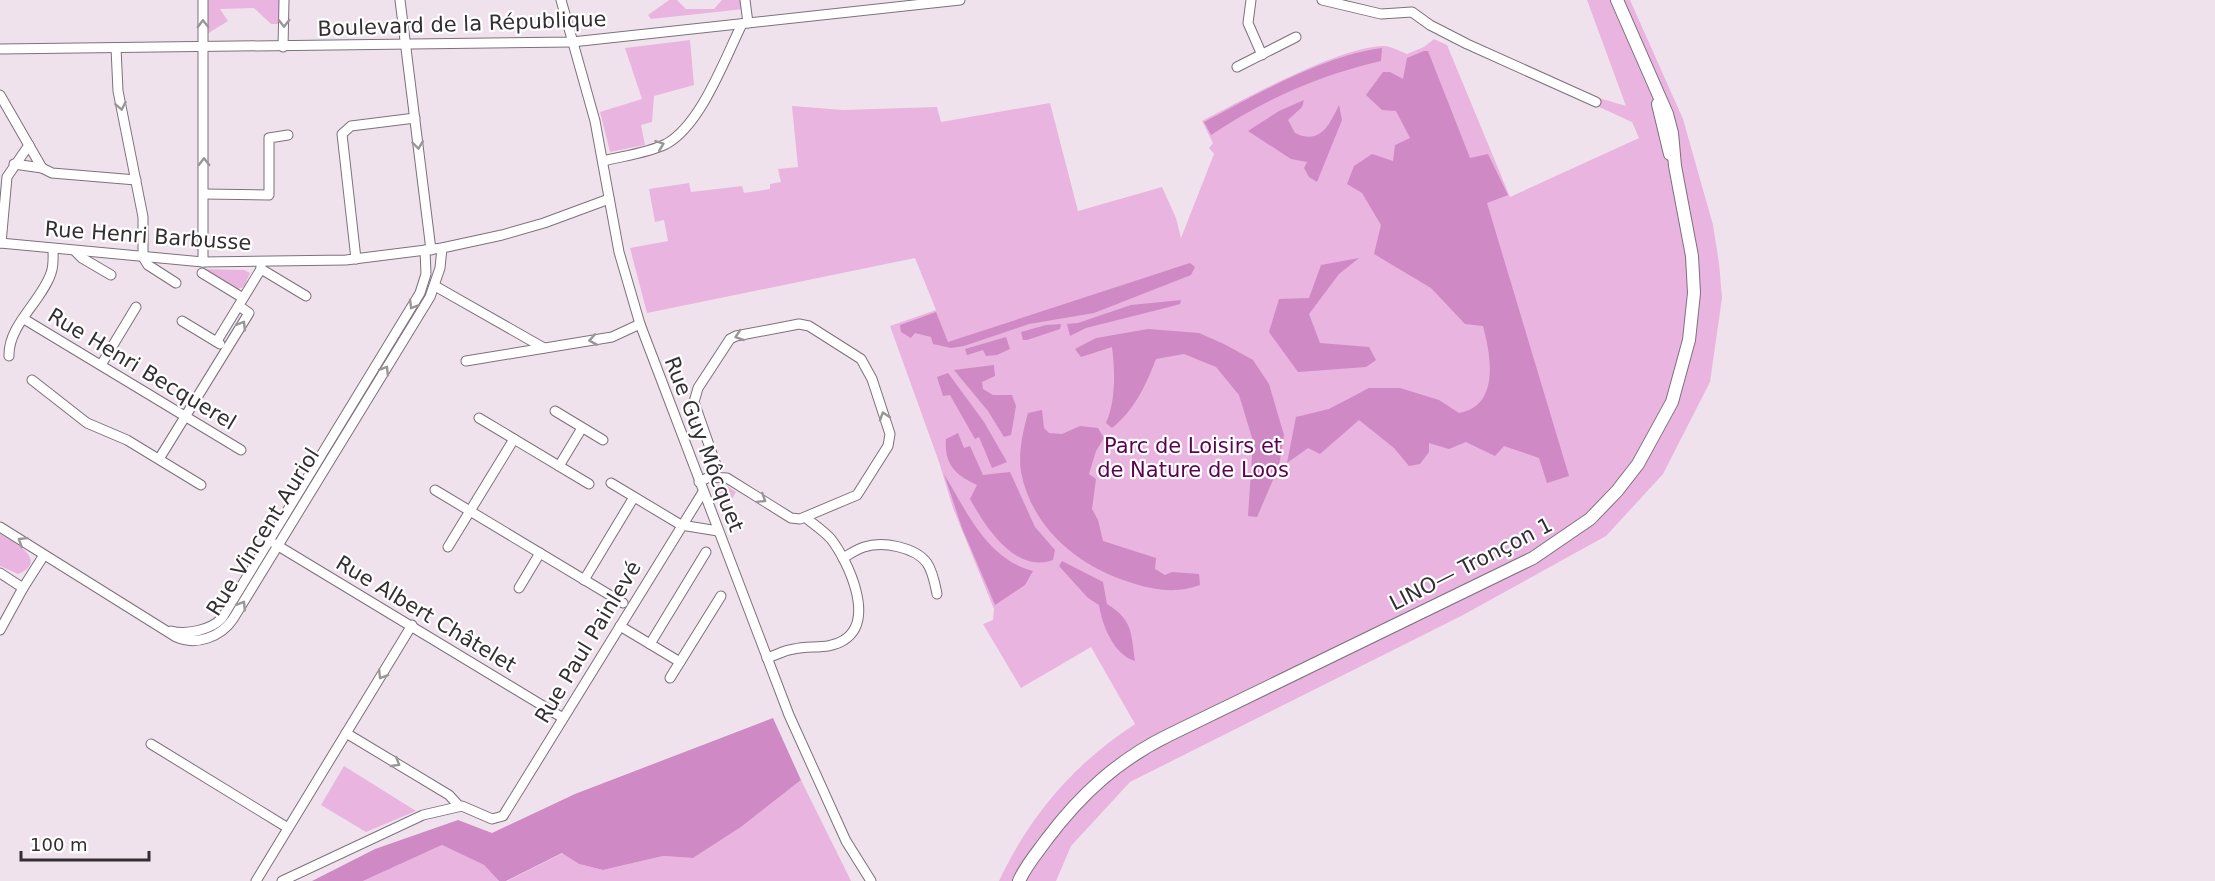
<svg xmlns="http://www.w3.org/2000/svg" width="2215" height="881" font-family="'DejaVu Sans',sans-serif">
	<style>
		.green { fill: #e9b4df }
		.forest { fill: #cf89c4 }
		.lines { fill: none; stroke-linecap: round; stroke-linejoin: round }
		.minor-casing { stroke: #7d717b; stroke-width: 11 }
		.major-casing { stroke: #7d717b; stroke-width: 14 }
		.minor { stroke: #fff; stroke-width: 9 }
		.major { stroke: #fff; stroke-width: 12 }
		.oneway { stroke: #999698 }
		.labels { text-anchor: middle; dominant-baseline: central; stroke-width: 4.5; stroke-linejoin: round; paint-order: stroke }
		.street-label { font-size: 21px; fill: #332e32; stroke: #fff }
		.park-label { font-size: 21px; fill: #5b0253; stroke: #fff }
	</style>
	<rect width="100%" height="100%" fill="#f0e2ed"/>
	<g class="green">
		<polygon points="207,0 280,0 280,24 271,24 254,8 220,9 228,21 207,34"/>
		<polygon points="669,0 677,0 686,9 714,9 722,0 741,0 744,9 651,19 648,15"/>
		<path d="M1587,0H1630L1683,119L1713,225L1719,263L1722,298L1710,382L1663,474L1606,536L1463,615L1130,782L1071,846L1056,881H999C1030,815 1074,764 1135,724L1091,647L1021,688L983,624L993,620L994,609L953,508L939,462L890,326L936,310L915,258L647,313L630,248L668,241L664,220L655,222L649,189L689,183L691,192L742,186L744,193L770,189V184L781,182L778,169L798,167L792,106L843,110L937,107L941,122L1050,103L1078,211L1162,187L1176,218L1181,238L1214,154L1209,148L1213,143L1202,121C1243,100 1342,45 1385,46C1392,47 1400,51 1407,54L1424,47L1434,39L1447,45L1510,197L1639,138L1632,122L1597,106L1599,98L1626,106Z"/>
		<polygon points="690,40 694,85 654,96 652,122 641,125 645,145 610,152 600,112 642,99 625,48"/>
		<polygon points="203,269 244,270 250,273 244,287 238,289"/>
		<polygon points="724,484 736,492 725,510 715,485"/>
		<path d="M0,534C13,541 50,561 18,574L0,566Z"/>
		<polygon points="344,766 416,811 366,832 321,805"/>
		<polygon points="801,780 851,881 507,881 563,853 579,864 603,870 663,856 693,858 741,827"/>
		<polygon points="442,845 484,865 499,881 363,881"/>
	</g>
	<g class="forest">
		<path d="M1382,48L1381,61C1320,75 1263,100 1211,135L1204,122C1255,95 1325,55 1382,48Z"/>
		<path d="M1424,51H1428L1470,158L1488,154L1508,195L1487,203L1569,476L1547,483L1539,458L1504,446L1495,456L1466,442L1449,449L1429,443V452L1420,464L1409,466L1394,448L1359,420L1320,454L1308,448L1287,463L1296,417L1329,409L1369,388H1400L1439,400L1459,413C1500,406 1491,356 1483,326L1465,324L1431,288L1374,254L1381,225L1362,193L1347,184L1354,166L1372,154L1393,161L1395,145L1410,138L1396,111L1382,110L1366,95L1383,72H1390L1403,79L1407,58Z"/>
		<path d="M1304,100L1302,107L1288,120L1295,133C1321,146 1330,123 1339,105L1342,120L1317,182L1309,177L1304,168L1307,162L1291,159L1248,131L1279,111Z"/>
		<polygon points="1359,258 1339,274 1309,314 1320,343 1369,347 1376,360 1366,367 1298,372 1269,332 1279,299 1309,298 1321,265"/>
		<polygon points="1190,263 1195,267 1191,275 1094,313 1029,324 964,346 951,348 933,344 931,337 915,333 911,338 901,332 900,325 936,312 948,342"/>
		<polygon points="1181,300 1180,304 1173,306 1086,328 1070,336 1067,324 1078,323 1131,305"/>
		<polygon points="1061,324 1060,329 1027,340 1023,340 1021,332 1046,325"/>
		<path d="M1148,329L1199,333L1224,344L1253,360L1269,384L1284,435L1279,466L1257,517L1248,516L1253,441L1239,395L1216,367L1184,354L1156,359C1145,387 1135,409 1112,428L1106,423C1116,401 1115,370 1112,347L1081,357L1075,349L1096,338Z"/>
		<polygon points="1006,337 1010,349 997,355 986,356 983,350 967,355 965,349"/>
		<polygon points="994,365 995,376 982,382 983,389 993,395 1012,395 1016,406 1011,435 1004,437 988,411 954,370"/>
		<polygon points="948,373 984,422 1007,462 992,468 979,437 975,439 950,395 943,396 937,377"/>
		<path d="M1042,410L1044,428L1049,433L1062,434L1080,426L1098,428L1104,438L1096,451L1089,474L1096,479L1092,509L1098,520L1103,541L1156,558L1155,569L1165,575L1172,572L1199,574L1200,585C1176,594 1153,590 1129,582C1078,566 1032,528 1021,472C1018,453 1023,431 1028,413Z"/>
		<path d="M958,433L964,448L970,446L983,475L1010,472L1035,527L1055,550L1053,560C1015,574 985,526 970,499L977,485C955,475 944,464 946,439Z"/>
		<path d="M944,474C967,512 987,559 1033,571L1025,585L995,605L962,528Z"/>
		<path d="M1062,561L1103,582L1107,604C1133,620 1131,633 1135,661C1114,655 1102,625 1099,605L1088,598L1059,566Z"/>
		<polygon points="773,718 801,780 741,827 693,858 663,856 603,870 579,864 562,853 506,881 499,881 484,865 442,845 363,881 312,881 375,849 458,820 492,833 575,794"/>
	</g>
	<g class="lines">
		<g class="minor-casing">
			<g id="minor">
				<polyline points="203,0 203,262"/>
				<polyline points="400,0 431,250"/>
				<polyline points="561,0 595,121 619,252 640,324 789,715 846,841 871,881"/>
				<polyline points="745,0 748,23"/>
				<polyline points="1251,0 1248,23 1262,55"/>
				<polyline points="1322,0 1381,14 1412,12 1430,25 1467,44 1596,102"/>
				<polyline points="283,47 284,0"/>
				<polyline points="116,48 118,91 143,217 143,257 148,265 176,283"/>
				<polyline points="0,49 572,42 960,0"/>
				<polyline points="1237,67 1296,37"/>
				<polyline points="0,95 42,168"/>
				<path d="M603,161C623,156 648,153 666,144C701,125 725,58 742,24"/>
				<polyline points="14,164 42,168 52,173 136,180"/>
				<polyline points="204,194 269,195 269,138 288,135"/>
				<polyline points="0,243 203,262 346,260 442,248 502,235 544,223 609,199"/>
				<polyline points="1,243 7,177 29,145"/>
				<polyline points="76,252 82,258 111,275"/>
				<polyline points="356,259 342,134 351,126 415,118"/>
				<polyline points="261,264 261,269 306,296"/>
				<polyline points="202,273 243,298"/>
				<polyline points="435,286 544,348"/>
				<polyline points="24,319 241,450"/>
				<polyline points="182,321 220,344"/>
				<polyline points="217,341 261,269"/>
				<path d="M9,356C8,325 42,301 51,273C54,265 53,257 53,249"/>
				<polyline points="466,361 612,337 640,324"/>
				<polyline points="101,365 136,307"/>
				<polyline points="32,380 87,423 127,440 201,485"/>
				<polyline points="555,411 603,440"/>
				<polyline points="479,418 589,484"/>
				<polyline points="159,459 249,313 239,306"/>
				<polyline points="559,466 582,428"/>
				<polyline points="699,482 709,477 727,478 791,518 800,519 857,495 888,446 890,434 872,379 861,359 809,326 799,324 736,336 730,339 698,388 694,402 716,465 709,477"/>
				<polyline points="611,483 681,525"/>
				<polyline points="435,490 623,603"/>
				<polyline points="681,525 718,531"/>
				<path d="M0,527L176,637C196,646 221,637 233,619L430,297L440,268L442,248"/>
				<polyline points="275,544 563,718"/>
				<polyline points="448,547 514,439"/>
				<path d="M843,558C850,554 857,549 864,547C883,541 915,547 927,563C933,572 935,584 937,594"/>
				<polyline points="0,573 23,588 44,555"/>
				<polyline points="584,580 634,497"/>
				<polyline points="519,588 540,553"/>
				<polyline points="620,626 680,662"/>
				<polyline points="0,630 23,588"/>
				<path d="M171,631C187,635 211,630 222,618L420,293L426,274L425,250"/>
				<polyline points="650,644 706,552"/>
				<path d="M767,658C776,655 785,650 794,649C810,645 829,650 844,640C876,620 848,561 831,539C824,531 815,525 806,518"/>
				<polyline points="670,678 721,596"/>
				<polyline points="346,733 449,795 459,806"/>
				<polyline points="151,744 288,828"/>
				<polyline points="256,881 412,625"/>
				<polyline points="282,881 423,815 462,806 492,819 503,816 703,492"/>
			</g>
		</g>
		<g class="major-casing">
			<g id="major">
				<polyline points="1658,104 1670,154"/>
				<path d="M1019,881C1026,865 1037,853 1047,839C1081,794 1118,760 1169,735L1533,558L1590,519L1617,491L1638,464L1672,402L1689,340L1694,293L1692,256L1675,166L1672,133L1667,114L1617,0"/>
			</g>
		</g>
		<use href="#minor" class="minor"/>
		<use href="#major" class="major"/>
	</g>
	<defs><path id="oneway-chevron" d="M-2-3.5L2.5 0L-2 3.5" fill="none" stroke-width="1.6" stroke-linecap="round" stroke-linejoin="round" transform="scale(1.5)"/></defs>
	<g class="oneway">
		<use href="#oneway-chevron" transform="translate(284 23) rotate(90)"/>
		<use href="#oneway-chevron" transform="translate(203 24) rotate(-91)"/>
		<use href="#oneway-chevron" transform="translate(121 106) rotate(79)"/>
		<use href="#oneway-chevron" transform="translate(418 145) rotate(83)"/>
		<use href="#oneway-chevron" transform="translate(660 145) rotate(-21)"/>
		<use href="#oneway-chevron" transform="translate(204 162) rotate(-90)"/>
		<use href="#oneway-chevron" transform="translate(413 305) rotate(121)"/>
		<use href="#oneway-chevron" transform="translate(242 325) rotate(-58)"/>
		<use href="#oneway-chevron" transform="translate(739 336) rotate(161)"/>
		<use href="#oneway-chevron" transform="translate(593 340) rotate(170)"/>
		<use href="#oneway-chevron" transform="translate(385 370) rotate(-58)"/>
		<use href="#oneway-chevron" transform="translate(884 416) rotate(-108)"/>
		<use href="#oneway-chevron" transform="translate(762 499) rotate(32)"/>
		<use href="#oneway-chevron" transform="translate(22 541) rotate(-148)"/>
		<use href="#oneway-chevron" transform="translate(242 605) rotate(-58)"/>
		<use href="#oneway-chevron" transform="translate(382 675) rotate(122)"/>
		<use href="#oneway-chevron" transform="translate(396 763) rotate(31)"/>
	</g>
	<g class="labels">
		<g class="street-label">
			<text transform="translate(462 24) rotate(-2)">Boulevard de la République</text>
			<text transform="translate(148 236) rotate(4)">Rue Henri Barbusse</text>
			<text transform="translate(142 369) rotate(31)">Rue Henri Becquerel</text>
			<text transform="translate(704 444) rotate(69)">Rue Guy Môcquet</text>
			<text transform="translate(263 532) rotate(-58)">Rue Vincent Auriol</text>
			<text transform="translate(1471 564) rotate(-27)">LINO— Tronçon 1</text>
			<text transform="translate(426 614) rotate(31)">Rue Albert Châtelet</text>
			<text transform="translate(588 642) rotate(-59)">Rue Paul Painlevé</text>
		</g>
		<g class="park-label">
			<text x="1193" y="446">Parc de Loisirs et<tspan x="1193" dy="24">de Nature de Loos</tspan></text>
		</g>
	</g>
	<path d="M21 851v9h128v-9" fill="none" stroke="#332e32" stroke-width="3"/>
	<text x="30" y="851" font-size="18" fill="#332e32" stroke="#ffffff" stroke-width="4.5" paint-order="stroke">100 m</text>
</svg>
